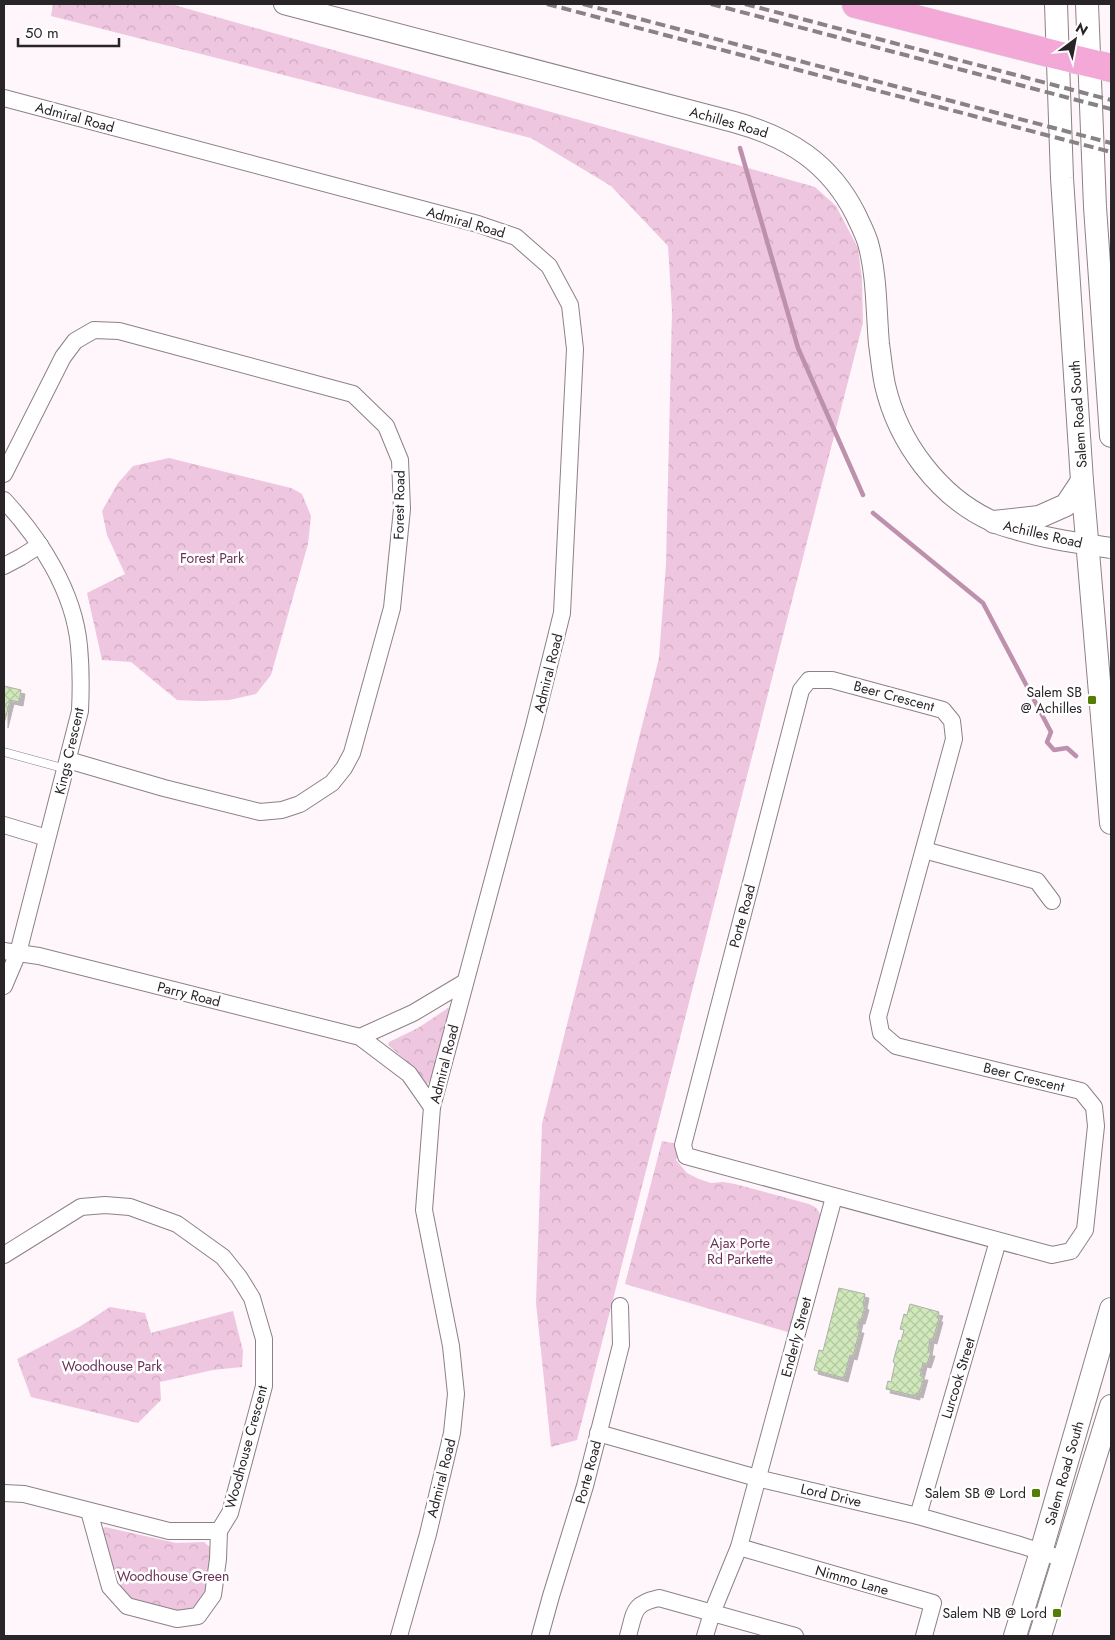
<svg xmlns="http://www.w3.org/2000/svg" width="1115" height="1640" font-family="Jost,sans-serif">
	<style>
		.park { fill: url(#park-crowns) }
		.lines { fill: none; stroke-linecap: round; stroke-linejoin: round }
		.stream { stroke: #bd91ac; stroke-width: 4.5 }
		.building { fill: url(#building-cross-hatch); stroke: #acb2a6; filter: url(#shadow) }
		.service-casing { stroke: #8c8088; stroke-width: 9 }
		.minor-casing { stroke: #8c8088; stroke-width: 18 }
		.tertiary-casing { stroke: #8c8088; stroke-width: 22 }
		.secondary-casing { stroke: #8c8088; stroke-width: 24 }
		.motorway-casing { stroke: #d4d3d4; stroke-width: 29 }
		.service { stroke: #fff; stroke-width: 8 }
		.minor { stroke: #fff; stroke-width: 16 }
		.tertiary { stroke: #fff; stroke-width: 20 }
		.secondary { stroke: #fff; stroke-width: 22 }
		.motorway { stroke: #f3a8d8; stroke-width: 28 }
		.rail { stroke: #888285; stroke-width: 4; stroke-dasharray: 10 5; stroke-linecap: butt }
		.poi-dot { fill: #537e03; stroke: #fff; stroke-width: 2 }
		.labels { text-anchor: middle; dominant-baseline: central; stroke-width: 5; stroke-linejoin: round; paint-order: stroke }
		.street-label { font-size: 14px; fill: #292427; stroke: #fff }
		.park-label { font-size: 14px; fill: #693157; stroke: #fff }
		.poi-label { font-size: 14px; fill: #292427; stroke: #fff; text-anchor: end }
	</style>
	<defs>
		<pattern id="park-crowns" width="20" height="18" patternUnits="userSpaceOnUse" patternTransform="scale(1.25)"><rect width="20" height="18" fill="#efc6df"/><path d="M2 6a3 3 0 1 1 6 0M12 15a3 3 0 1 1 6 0" fill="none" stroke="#cdaabf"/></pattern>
		<pattern id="building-cross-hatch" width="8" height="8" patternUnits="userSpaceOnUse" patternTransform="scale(1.25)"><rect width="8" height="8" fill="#d1e8bb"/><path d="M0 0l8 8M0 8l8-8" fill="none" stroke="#b3c7a1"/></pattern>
		<filter id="shadow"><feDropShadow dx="4" dy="4" stdDeviation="0" flood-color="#0004"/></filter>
	</defs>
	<rect width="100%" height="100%" fill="#fef6fa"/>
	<g class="park">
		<polygon points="53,4 171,4 815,187 836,206 858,248 862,279 863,323 577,1440 551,1447 536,1303 542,1124 659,658 666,564 672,311 668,246 611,186 531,138 51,16"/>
		<polygon points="169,458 291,488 302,494 311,516 308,544 271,675 256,694 229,700 200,701 177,700 131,662 102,660 87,593 125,574 107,535 102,511 118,483 133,466"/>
		<polygon points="451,1006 432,1080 427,1084 417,1070 388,1045 389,1042 418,1028"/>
		<path d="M662,1141L683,1145L676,1160L687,1173L699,1179L711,1183L723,1182L735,1184L809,1204C817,1207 820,1211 821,1219L791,1333L625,1284Z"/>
		<polygon points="110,1307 145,1313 151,1333 233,1311 243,1351 242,1367 213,1370 160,1382 161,1400 138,1423 31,1397 17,1359 79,1327"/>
		<polygon points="105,1527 176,1543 204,1542 212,1549 205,1596 199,1607 184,1613 130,1601 120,1589 101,1542 100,1531"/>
	</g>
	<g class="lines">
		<g class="stream">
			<polyline points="740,148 798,348 863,495"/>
			<polyline points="873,513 983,603 1051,732 1047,742 1054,750 1067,748 1076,756"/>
		</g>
	</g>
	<g class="building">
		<polygon points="4,686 21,690 19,702 10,700 4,724"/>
		<polygon points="839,1288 865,1294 863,1305 865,1306 861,1320 859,1320 857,1329 860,1329 853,1356 850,1355 844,1378 814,1370 819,1350 823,1351"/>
		<polygon points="910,1304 939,1312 937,1318 939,1318 933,1340 930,1339 928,1352 931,1352 927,1364 923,1363 920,1376 924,1376 919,1394 916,1393 916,1396 886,1389 888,1381 891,1382 895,1363 893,1362 899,1340 901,1341 904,1330 900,1329 904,1314 907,1315"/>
	</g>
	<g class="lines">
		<g class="service-casing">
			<polyline id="service" points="4,752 66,769"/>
		</g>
		<g class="minor-casing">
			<g id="minor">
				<polyline points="4,98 478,224 516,237 549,266 570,305 575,349 562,613 534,726 432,1107 424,1210 451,1346 456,1394 452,1433 428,1534 399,1636"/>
				<polyline points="4,474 63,357 75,341 94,330 119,331 353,394 386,426 400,460 402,509 392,608 352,753 344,768 332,783 300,804 282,810 260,812 164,788 68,760"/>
				<path d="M4,500C40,539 74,591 79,646C81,667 81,690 80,711L18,953L4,986"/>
				<polyline points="4,566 21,557 40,545"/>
				<polygon points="809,680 832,680 943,710 952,721 954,739 878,1017 881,1033 896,1046 1081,1091 1094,1107 1096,1126 1085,1230 1071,1251 1052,1255 686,1156 683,1145 801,690"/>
				<polyline points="4,825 47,838"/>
				<polyline points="924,850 1037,881 1052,901"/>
				<polyline points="4,951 39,956 360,1037 409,1074 432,1107"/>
				<polyline points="360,1037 413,1013 465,982"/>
				<polyline points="4,1255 81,1207 105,1205 130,1207 177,1224 223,1257 239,1277 252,1298 264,1339 264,1386 230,1513 219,1531 218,1559 213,1595 198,1616 177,1619 127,1606 110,1587 89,1511"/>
				<polyline points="598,1433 757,1478 918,1516 1020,1545 1063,1559"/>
				<polyline points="4,1493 24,1494 169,1531 219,1531"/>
				<polyline points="918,1516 998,1241"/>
				<polyline points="739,1547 933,1603 924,1636"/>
				<polyline points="540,1636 551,1596 585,1486 621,1345 620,1306"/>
				<path d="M628,1636C635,1612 632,1604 659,1598L795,1636"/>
				<polyline points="705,1636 712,1613 739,1547 834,1197"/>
			</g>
		</g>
		<g class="tertiary-casing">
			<path id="tertiary" d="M284,4L734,122C789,137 830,163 856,215C860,224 865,233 868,243C877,275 876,310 879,344C881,357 882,371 885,385C898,442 939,498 994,522C1000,525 1008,527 1015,529C1047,539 1079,543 1111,548"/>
		</g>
		<g class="secondary-casing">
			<g id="secondary">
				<polyline points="1056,4 1062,178 1082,481 1111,823"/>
				<polyline points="1087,4 1095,207 1111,436"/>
				<polyline points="994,522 1039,517 1066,505 1082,481"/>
				<polyline points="1015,1636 1041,1552 1111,1309"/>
				<polyline points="1040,1636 1111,1406"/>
			</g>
		</g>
		<g class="motorway-casing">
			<polyline id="motorway" points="856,4 1057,55 1111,68"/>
		</g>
		<use href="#service" class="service"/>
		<use href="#minor" class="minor"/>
		<use href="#tertiary" class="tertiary"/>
		<use href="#secondary" class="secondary"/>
		<use href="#motorway" class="motorway"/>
		<g class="rail">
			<polyline points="547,4 1111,152"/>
			<polyline points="583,4 1111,143"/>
			<polyline points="711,4 1111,109"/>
			<polyline points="745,4 1111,100"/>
		</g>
	</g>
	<g class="poi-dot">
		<rect x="1087" y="695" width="10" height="10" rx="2.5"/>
		<rect x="1031" y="1488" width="10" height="10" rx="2.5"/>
		<rect x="1052" y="1608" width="10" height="10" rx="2.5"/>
	</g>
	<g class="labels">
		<g class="street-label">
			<text transform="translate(75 117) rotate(15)">Admiral Road</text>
			<text transform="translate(729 122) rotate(16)">Achilles Road</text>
			<text transform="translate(466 222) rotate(16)">Admiral Road</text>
			<text transform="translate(1078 414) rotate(-94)">Salem Road South</text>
			<text transform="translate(399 505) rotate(-89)">Forest Road</text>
			<text transform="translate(1043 534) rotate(13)">Achilles Road</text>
			<text transform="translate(548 673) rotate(-76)">Admiral Road</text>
			<text transform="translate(894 696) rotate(15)">Beer Crescent</text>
			<text transform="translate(69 751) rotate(-77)">Kings Crescent</text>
			<text transform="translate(742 916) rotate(-75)">Porte Road</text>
			<text transform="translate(189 994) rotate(14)">Parry Road</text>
			<text transform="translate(444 1064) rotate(-76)">Admiral Road</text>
			<text transform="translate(1024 1077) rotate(14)">Beer Crescent</text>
			<text transform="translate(796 1337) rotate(-75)">Enderly Street</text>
			<text transform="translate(958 1378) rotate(-73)">Lurcook Street</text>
			<text transform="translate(246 1447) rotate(-75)">Woodhouse Crescent</text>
			<text transform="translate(588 1472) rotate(-75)">Porte Road</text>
			<text transform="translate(1064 1473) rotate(-74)">Salem Road South</text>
			<text transform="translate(441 1478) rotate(-76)">Admiral Road</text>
			<text transform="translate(831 1495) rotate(13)">Lord Drive</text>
			<text transform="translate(852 1580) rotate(16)">Nimmo Lane</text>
		</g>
		<g class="park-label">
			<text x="212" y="558">Forest Park</text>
			<text x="740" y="1243">Ajax Porte<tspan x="740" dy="16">Rd Parkette</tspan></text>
			<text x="112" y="1366">Woodhouse Park</text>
			<text x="173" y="1576">Woodhouse Green</text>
		</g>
		<g class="poi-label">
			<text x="1082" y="692">Salem SB<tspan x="1082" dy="16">@ Achilles</tspan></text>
			<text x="1026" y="1493">Salem SB @ Lord</text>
			<text x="1047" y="1613">Salem NB @ Lord</text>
		</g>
	</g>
	<rect width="1115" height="1640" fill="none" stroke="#292427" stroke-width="10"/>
	<g transform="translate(1075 40) rotate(32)" stroke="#ffffff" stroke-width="4" paint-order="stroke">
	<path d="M0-4L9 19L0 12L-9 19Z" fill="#292427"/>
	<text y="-8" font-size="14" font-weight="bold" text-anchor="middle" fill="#292427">N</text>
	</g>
	<path d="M18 38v8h101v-8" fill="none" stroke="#292427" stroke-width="2.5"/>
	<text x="25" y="38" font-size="15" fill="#292427" stroke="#ffffff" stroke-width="4" paint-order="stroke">50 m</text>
</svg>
